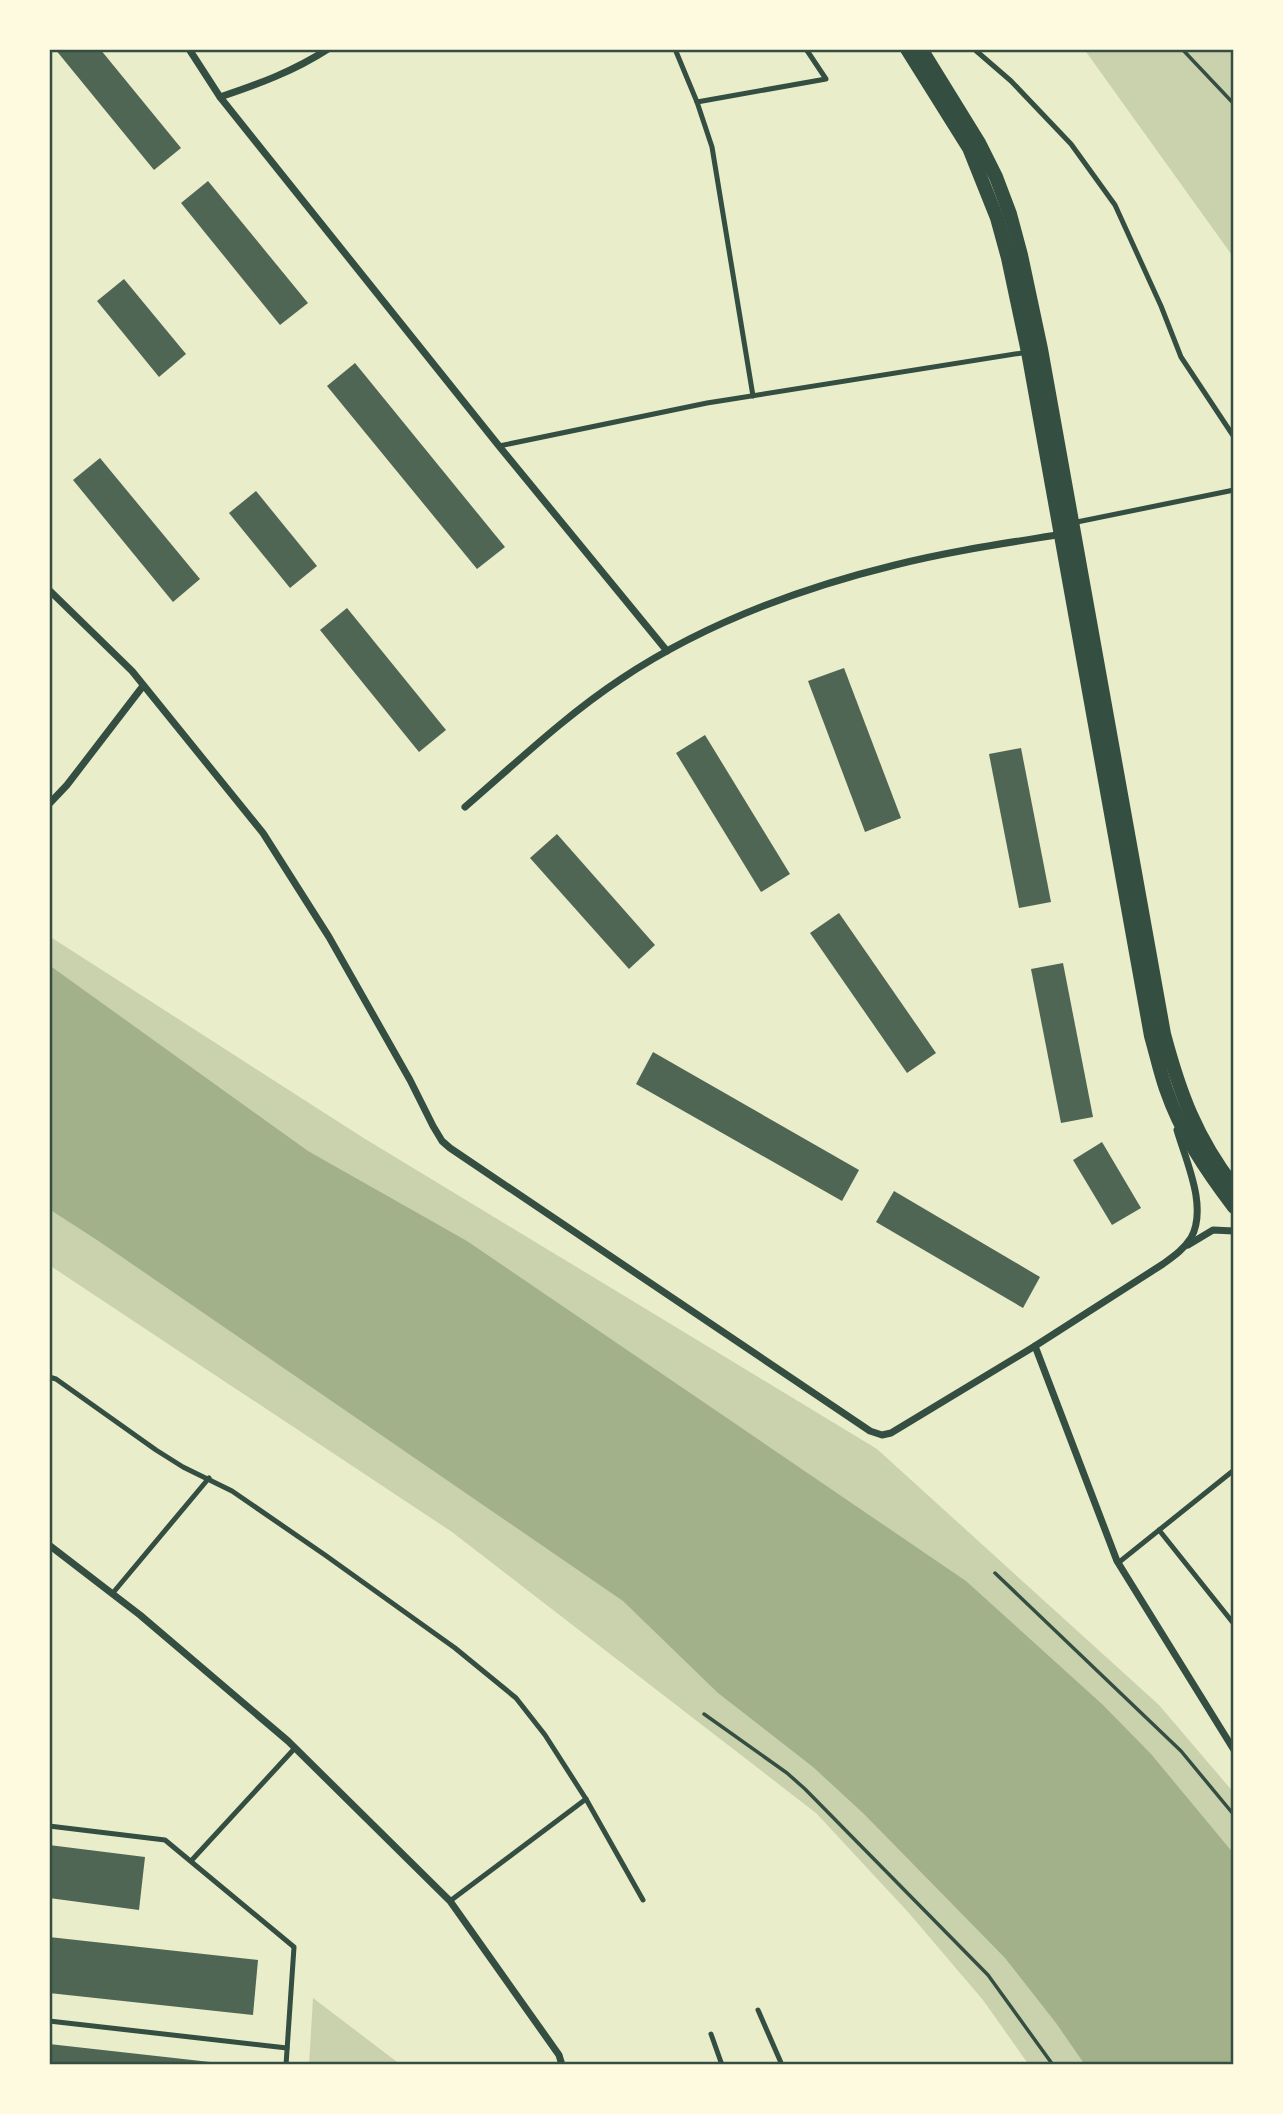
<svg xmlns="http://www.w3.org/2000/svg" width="1283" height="2114" font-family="Poppins,sans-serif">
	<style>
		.green { fill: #cad2ad }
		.water { fill: #a3b18a }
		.building { fill: #4f6655 }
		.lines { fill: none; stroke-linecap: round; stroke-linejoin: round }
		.path { stroke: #344e41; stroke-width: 3.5 }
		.service { stroke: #344e41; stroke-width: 5 }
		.minor { stroke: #344e41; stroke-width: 7 }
		.secondary { stroke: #344e41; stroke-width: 14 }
		.neatline { fill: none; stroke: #344e41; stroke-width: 2.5 }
	</style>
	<rect width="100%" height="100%" fill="#e9edc9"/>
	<g class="green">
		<polygon points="1084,49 1234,49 1234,258"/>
		<polygon points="49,936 362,1137 877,1449 1159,1705 1234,1793 1234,2065 1029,2065 983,2000 908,1912 816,1813 452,1532 49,1265"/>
		<polygon points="313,1998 401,2065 309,2065"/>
	</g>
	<polygon class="water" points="49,965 308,1151 467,1241 966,1581 1103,1705 1151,1754 1234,1854 1234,2065 1085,2065 1056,2023 1005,1958 864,1814 813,1767 718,1693 623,1601 100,1242 49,1209"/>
	<g class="building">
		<polygon points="55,49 100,49 181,148 154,170"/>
		<polygon points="208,181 308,303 280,325 181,203"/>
		<polygon points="124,279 186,354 159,377 97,301"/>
		<polygon points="355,363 505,547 477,569 327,386"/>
		<polygon points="100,458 200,579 173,602 73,480"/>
		<polygon points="256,491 317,566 290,588 229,513"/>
		<polygon points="347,608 446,730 419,752 320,630"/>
		<polygon points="844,668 901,818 865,832 808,681"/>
		<polygon points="705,735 790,874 761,892 676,753"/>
		<polygon points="1021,748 1051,902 1019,908 989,754"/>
		<polygon points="557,834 655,945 629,969 530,858"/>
		<polygon points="839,913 936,1053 907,1073 810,933"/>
		<polygon points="1063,963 1093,1117 1061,1123 1031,969"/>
		<polygon points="653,1052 859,1170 842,1201 636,1084"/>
		<polygon points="1102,1142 1141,1208 1112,1225 1073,1160"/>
		<polygon points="894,1191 1040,1277 1023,1308 876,1222"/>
		<polygon points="49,1845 145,1857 139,1910 49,1898"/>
		<polygon points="49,1937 258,1960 253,2015 49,1993"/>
		<polygon points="49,2044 219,2063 219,2065 49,2065"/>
	</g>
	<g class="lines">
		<g class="path">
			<polyline points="1182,49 1234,104"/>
			<polyline points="995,1573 1181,1751 1234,1815"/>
			<polyline points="704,1714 787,1773 805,1789 988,1975 1053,2065"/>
		</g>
		<g class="service">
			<polyline points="675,49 697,102 826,79 806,49"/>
			<polyline points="974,49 1011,81 1071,144 1115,205 1161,306 1181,357 1234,437"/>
			<polyline points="697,102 712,147 753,396"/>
			<polyline points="499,446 707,403 1028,352"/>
			<polyline points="1072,523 1234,490"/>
			<polyline points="49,1377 56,1379 156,1450 183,1467 232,1491 325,1555 455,1648 516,1698 545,1735 586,1799 643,1900"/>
			<polyline points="1159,1530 1234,1624"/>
			<polyline points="1118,1563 1234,1470"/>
			<polyline points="112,1594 209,1478"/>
			<polyline points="49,1826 165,1840 294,1947 286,2065"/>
			<polyline points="191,1861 295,1748"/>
			<polyline points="450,1901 586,1799"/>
			<polyline points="758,2010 782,2065"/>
			<polyline points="49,2021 287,2048"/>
			<polyline points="711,2034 722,2065"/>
		</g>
		<g class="minor">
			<polyline points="189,49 220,97 499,446 667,651"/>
			<path d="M220,97C259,84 294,71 328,49"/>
			<polyline points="49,590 132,671 263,833 329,937 410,1080 433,1126 442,1141 450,1148 870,1431 882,1435 891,1433 1035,1346"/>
			<polyline points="49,804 67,785 143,686"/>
			<path d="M465,807C516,763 565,716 621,679C702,625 801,588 895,565C950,551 1007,543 1063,534"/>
			<path d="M1177,1130C1186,1161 1208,1207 1191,1238C1184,1249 1174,1256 1163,1264L1035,1346L1117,1561L1234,1750"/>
			<polyline points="1188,1245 1213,1230 1234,1231"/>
			<polyline points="49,1545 140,1615 288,1741 450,1901 559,2055 562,2065"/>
		</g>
		<g class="secondary">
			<path d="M907,49L969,148L997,218L1008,258L1028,352L1151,1036C1156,1053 1160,1072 1166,1089C1181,1133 1206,1170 1234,1207"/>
			<path d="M921,49L979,143L996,177L1010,214L1021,255L1041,349L1164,1034C1180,1094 1196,1137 1234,1187"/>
		</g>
	</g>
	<rect width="1283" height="2114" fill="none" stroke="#fefae0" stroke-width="102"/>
	<rect x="51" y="51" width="1181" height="2012" class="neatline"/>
</svg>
